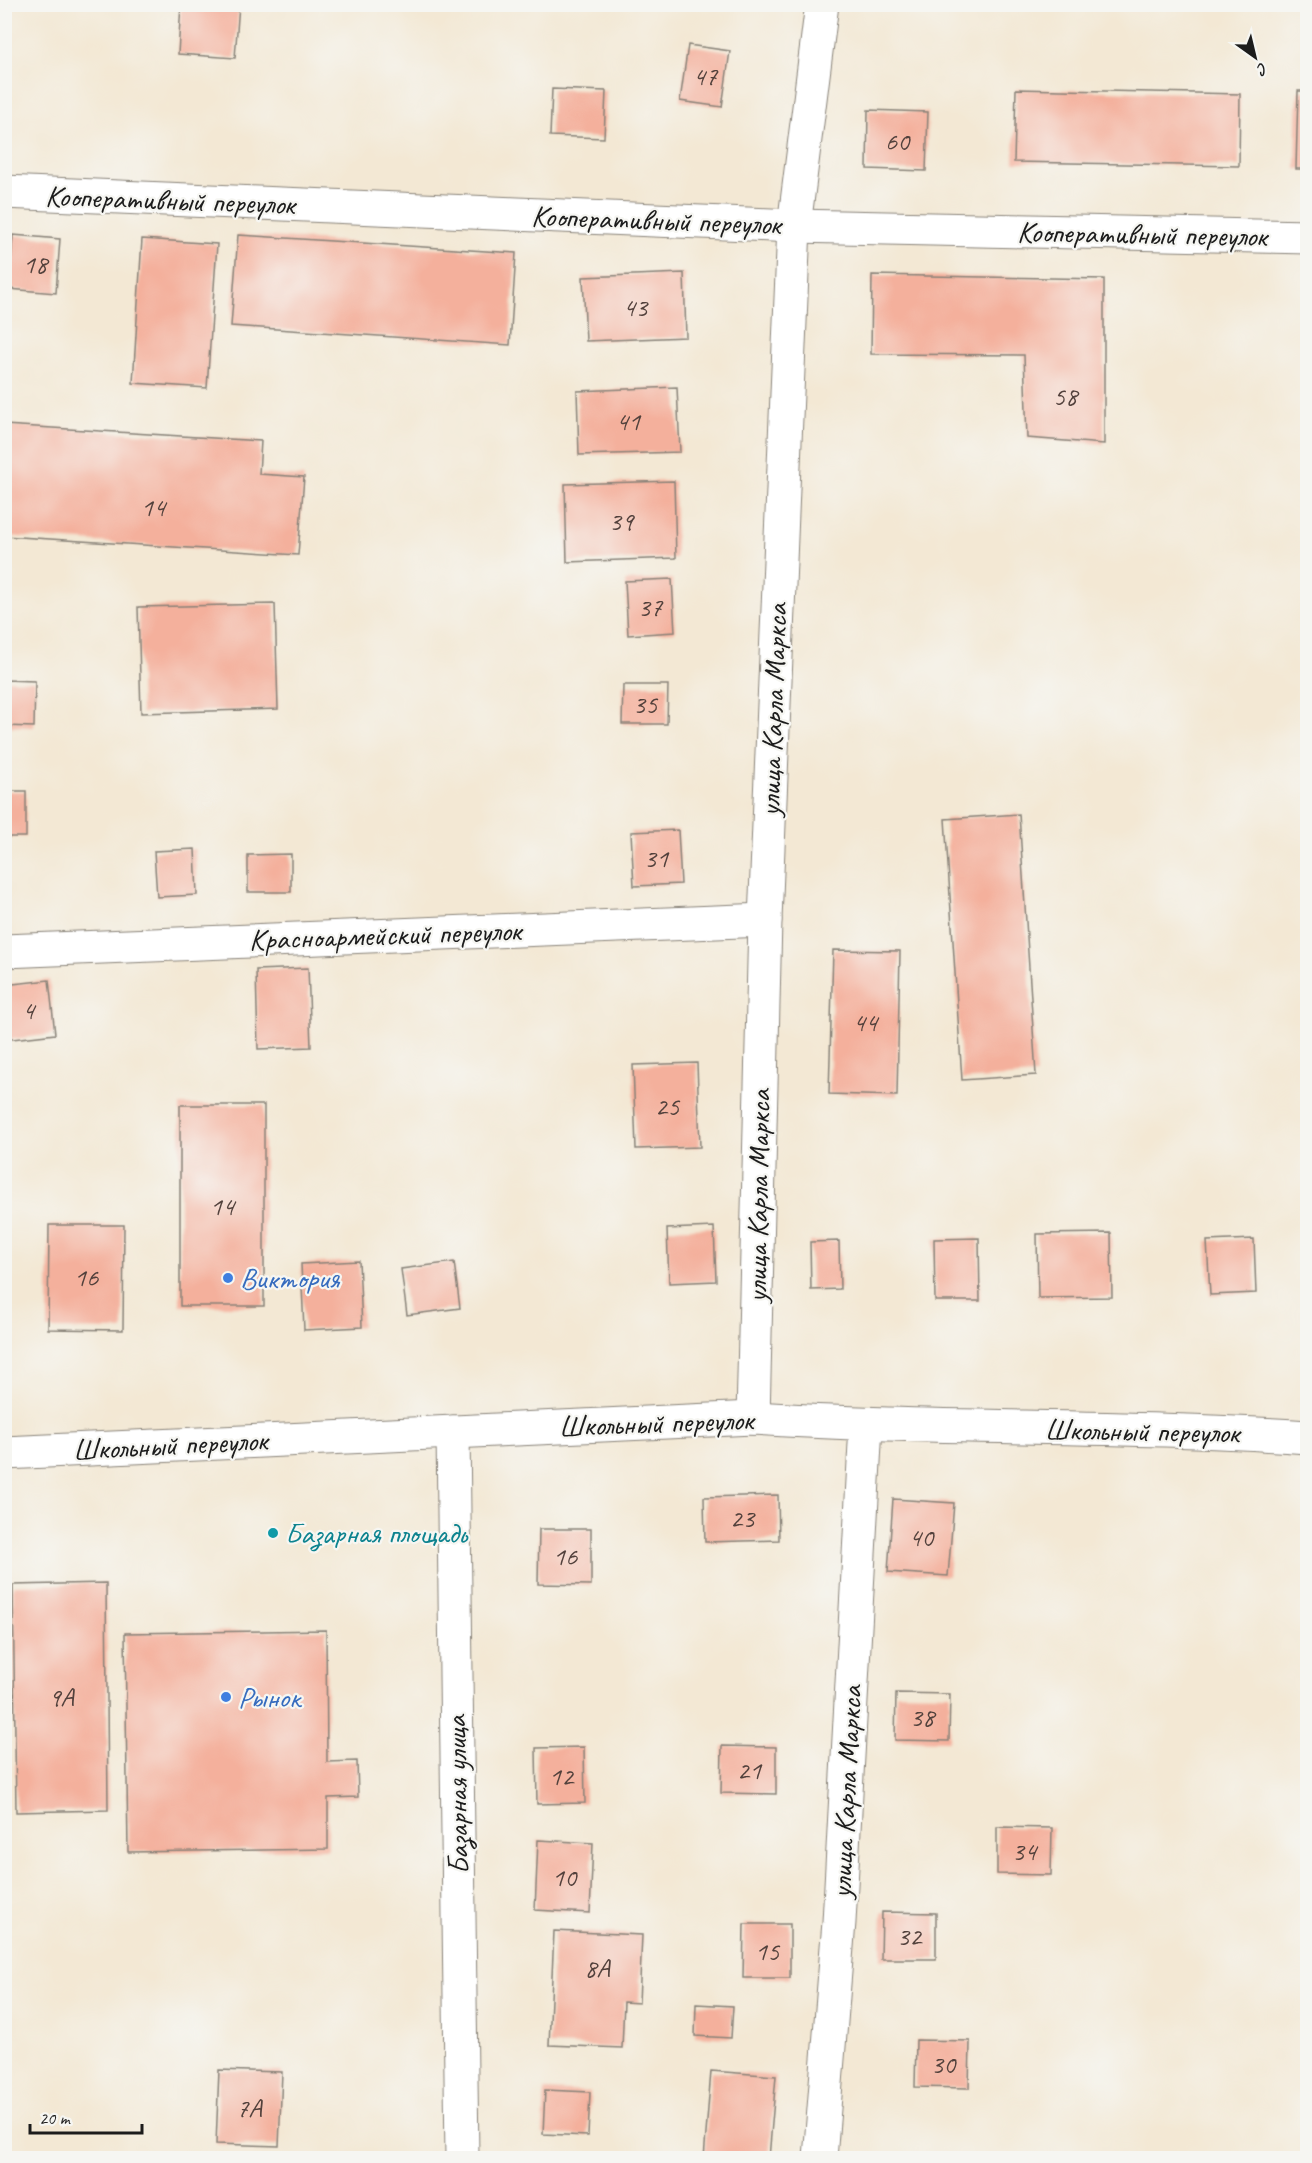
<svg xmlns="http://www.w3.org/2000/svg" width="1312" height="2163" font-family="Caveat,sans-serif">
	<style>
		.building { fill: #f4b09c }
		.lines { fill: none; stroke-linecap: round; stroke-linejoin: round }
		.minor-casing { stroke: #888278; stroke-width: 35 }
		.minor { stroke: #fff; stroke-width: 33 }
		.shop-dot { fill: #3f7fe0; stroke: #f6f6f2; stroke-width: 2 }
		.culture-dot { fill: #0f9aa8; stroke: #f6f6f2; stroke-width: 2 }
		.labels { text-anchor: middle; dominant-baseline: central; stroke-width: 4.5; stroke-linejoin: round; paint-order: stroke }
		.number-label { font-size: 27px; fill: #52413c }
		.street-label { font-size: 30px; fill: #1c1c1c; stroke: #f6f6f2 }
		.shop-label { font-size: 30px; fill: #366cbe; stroke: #f6f6f2; text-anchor: start }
		.culture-label { font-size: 30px; fill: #0d838f; stroke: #f6f6f2; text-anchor: start }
	</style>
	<rect width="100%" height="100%" fill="#f6f6f2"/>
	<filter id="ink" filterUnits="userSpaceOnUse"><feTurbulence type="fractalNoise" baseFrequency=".0167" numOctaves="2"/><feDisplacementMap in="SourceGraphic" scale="12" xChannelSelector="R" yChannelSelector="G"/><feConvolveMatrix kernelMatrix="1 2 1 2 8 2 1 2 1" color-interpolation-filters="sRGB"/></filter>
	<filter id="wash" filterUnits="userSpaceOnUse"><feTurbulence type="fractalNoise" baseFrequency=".008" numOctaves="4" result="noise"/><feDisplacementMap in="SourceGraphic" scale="24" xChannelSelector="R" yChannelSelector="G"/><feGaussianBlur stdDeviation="1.35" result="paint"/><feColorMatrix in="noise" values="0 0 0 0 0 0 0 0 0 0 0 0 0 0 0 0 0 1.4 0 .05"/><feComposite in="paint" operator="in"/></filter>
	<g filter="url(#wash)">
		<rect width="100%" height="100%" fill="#f3e8d4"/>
		<g id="blocks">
			<g class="building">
				<polygon points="181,4 239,4 235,58 178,54"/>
				<polygon points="688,45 730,51 722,107 680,101"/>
				<polygon points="552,89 606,91 604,138 550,136"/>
				<polygon points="1016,89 1240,94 1239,166 1014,162"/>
				<polygon points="1298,91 1308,91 1308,169 1296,169"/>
				<polygon points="868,110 928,112 926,171 867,169"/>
				<polygon points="13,235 60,239 56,293 9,289"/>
				<polygon points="238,235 516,253 510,345 231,326"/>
				<polygon points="142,239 217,244 207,388 133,383"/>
				<polygon points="684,273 686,337 586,341 583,277"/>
				<polygon points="872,275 1104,279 1104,444 1027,438 1024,355 871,354"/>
				<polygon points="677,387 680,452 579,455 577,391"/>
				<polygon points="4,425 261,441 259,474 304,477 298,555 4,536"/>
				<polygon points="674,481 676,558 567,562 565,484"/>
				<polygon points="672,579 675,632 628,635 625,581"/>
				<polygon points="275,604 278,709 141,713 138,607"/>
				<polygon points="4,680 35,681 34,727 4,726"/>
				<polygon points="623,685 668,685 667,724 622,724"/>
				<rect x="4" y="791" width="22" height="46"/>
				<polygon points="1019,814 1036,1075 962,1080 945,819"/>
				<polygon points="678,830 681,884 634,886 631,832"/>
				<polygon points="195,849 197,895 157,897 154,851"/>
				<polygon points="291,854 291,892 248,892 248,855"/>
				<polygon points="833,950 900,951 897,1096 829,1094"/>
				<polygon points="308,968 311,1047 258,1049 256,970"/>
				<polygon points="49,980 55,1034 4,1040 4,985"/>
				<polygon points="697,1063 700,1147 636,1149 633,1065"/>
				<rect x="180" y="1105" width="84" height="201"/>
				<polygon points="49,1225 124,1225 123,1330 48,1329"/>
				<polygon points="714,1227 716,1281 669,1283 667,1229"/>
				<polygon points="1111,1233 1112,1297 1038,1298 1037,1234"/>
				<polygon points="979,1238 980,1301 935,1301 934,1239"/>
				<polygon points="1254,1239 1256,1293 1210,1295 1207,1241"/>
				<polygon points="839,1241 840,1289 811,1290 810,1242"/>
				<polygon points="359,1261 362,1327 304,1330 301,1264"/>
				<polygon points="454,1262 460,1308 407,1315 401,1269"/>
				<polygon points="778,1495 779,1540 705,1542 704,1497"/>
				<polygon points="893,1499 954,1503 948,1576 888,1572"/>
				<polygon points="539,1529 591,1529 591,1585 538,1584"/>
				<polygon points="106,1583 108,1810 16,1812 13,1585"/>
				<polygon points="326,1630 327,1762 357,1761 358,1797 328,1798 328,1849 128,1852 125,1633"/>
				<polygon points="896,1693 950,1694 949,1741 895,1740"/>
				<polygon points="722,1746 776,1747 776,1794 721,1793"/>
				<polygon points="584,1747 585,1803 537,1804 536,1748"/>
				<polygon points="997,1827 1052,1828 1051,1875 997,1874"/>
				<polygon points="538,1840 593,1843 590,1913 535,1910"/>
				<polygon points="882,1912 936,1913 936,1959 881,1959"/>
				<polygon points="744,1924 790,1924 790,1978 743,1978"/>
				<polygon points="554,1931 642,1935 639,2003 624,2002 622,2048 549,2045"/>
				<polygon points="696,2004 733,2006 731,2038 695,2036"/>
				<polygon points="916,2040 970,2041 969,2088 915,2087"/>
				<polygon points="219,2070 282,2072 279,2146 216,2144"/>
				<polygon points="711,2071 776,2076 769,2158 704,2158"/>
				<polygon points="545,2090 590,2092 588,2136 543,2134"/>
			</g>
		</g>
	</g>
	<g filter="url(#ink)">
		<use href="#blocks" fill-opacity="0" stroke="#888278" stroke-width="1.5"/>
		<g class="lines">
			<g class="minor-casing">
				<g id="minor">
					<polyline points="4,192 794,226 1308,237"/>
					<polyline points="4,951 765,920"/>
					<polyline points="753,1418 765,920 794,226 822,4"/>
					<polyline points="453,1432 462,2158"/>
					<path d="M4,1453L753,1418C938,1430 1123,1424 1308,1437"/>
					<polyline points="820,2158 839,1922 866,1425"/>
				</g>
			</g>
			<use href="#minor" class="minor"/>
		</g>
	</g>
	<g class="shop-dot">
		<circle cx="228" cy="1278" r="6"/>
		<circle cx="226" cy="1697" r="6"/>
	</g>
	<circle class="culture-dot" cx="273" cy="1533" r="6"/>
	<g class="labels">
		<g class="number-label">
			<text x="705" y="76">47</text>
			<text x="897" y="141">60</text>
			<text x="35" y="264">18</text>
			<text x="635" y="307">43</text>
			<text x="1065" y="396">58</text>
			<text x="628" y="421">41</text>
			<text x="153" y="507">14</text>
			<text x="621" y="521">39</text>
			<text x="650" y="607">37</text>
			<text x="645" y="704">35</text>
			<text x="656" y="858">31</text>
			<text x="28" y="1010">4</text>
			<text x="865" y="1022">44</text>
			<text x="667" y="1106">25</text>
			<text x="222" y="1206">14</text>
			<text x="86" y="1277">16</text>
			<text x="742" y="1518">23</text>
			<text x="921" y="1537">40</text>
			<text x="565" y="1556">16</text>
			<text x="61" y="1697">9А</text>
			<text x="922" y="1717">38</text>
			<text x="749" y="1770">21</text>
			<text x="561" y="1776">12</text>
			<text x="1024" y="1851">34</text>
			<text x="564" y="1877">10</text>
			<text x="909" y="1936">32</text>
			<text x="767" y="1951">15</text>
			<text x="597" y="1968">8А</text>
			<text x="943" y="2064">30</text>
			<text x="249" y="2108">7А</text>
		</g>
		<g class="street-label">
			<text transform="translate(170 200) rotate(2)">Кооперативный переулок</text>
			<text transform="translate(656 220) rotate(2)">Кооперативный переулок</text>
			<text transform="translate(1142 234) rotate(1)">Кооперативный переулок</text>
			<text transform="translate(773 710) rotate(-88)">улица Карла Маркса</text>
			<text transform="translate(385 935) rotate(-2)">Красноармейский переулок</text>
			<text transform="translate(758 1196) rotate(-89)">улица Карла Маркса</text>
			<text transform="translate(656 1423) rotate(-2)">Школьный переулок</text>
			<text transform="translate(1142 1431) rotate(1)">Школьный переулок</text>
			<text transform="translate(170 1445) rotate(-3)">Школьный переулок</text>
			<text transform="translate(846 1792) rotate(-87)">улица Карла Маркса</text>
			<text transform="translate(457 1795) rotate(-91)">Базарная улица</text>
		</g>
		<g class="shop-label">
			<text x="240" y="1278">Виктория</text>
			<text x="238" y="1697">Рынок</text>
		</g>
		<g class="culture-label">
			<text x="285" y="1533">Базарная площадь</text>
		</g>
	</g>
	<rect width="1312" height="2163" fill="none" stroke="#f6f6f2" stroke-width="24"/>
	<g transform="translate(1255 57) rotate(146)" stroke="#f6f6f2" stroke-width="4.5" paint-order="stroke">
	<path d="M0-4.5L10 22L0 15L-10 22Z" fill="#1c1c1c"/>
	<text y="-9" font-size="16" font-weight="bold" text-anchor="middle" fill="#1c1c1c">С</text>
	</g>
	<path d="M30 2124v9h112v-9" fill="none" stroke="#1c1c1c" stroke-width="3"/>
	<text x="39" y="2124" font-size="18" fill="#1c1c1c" stroke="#f6f6f2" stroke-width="4.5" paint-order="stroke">20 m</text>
</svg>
